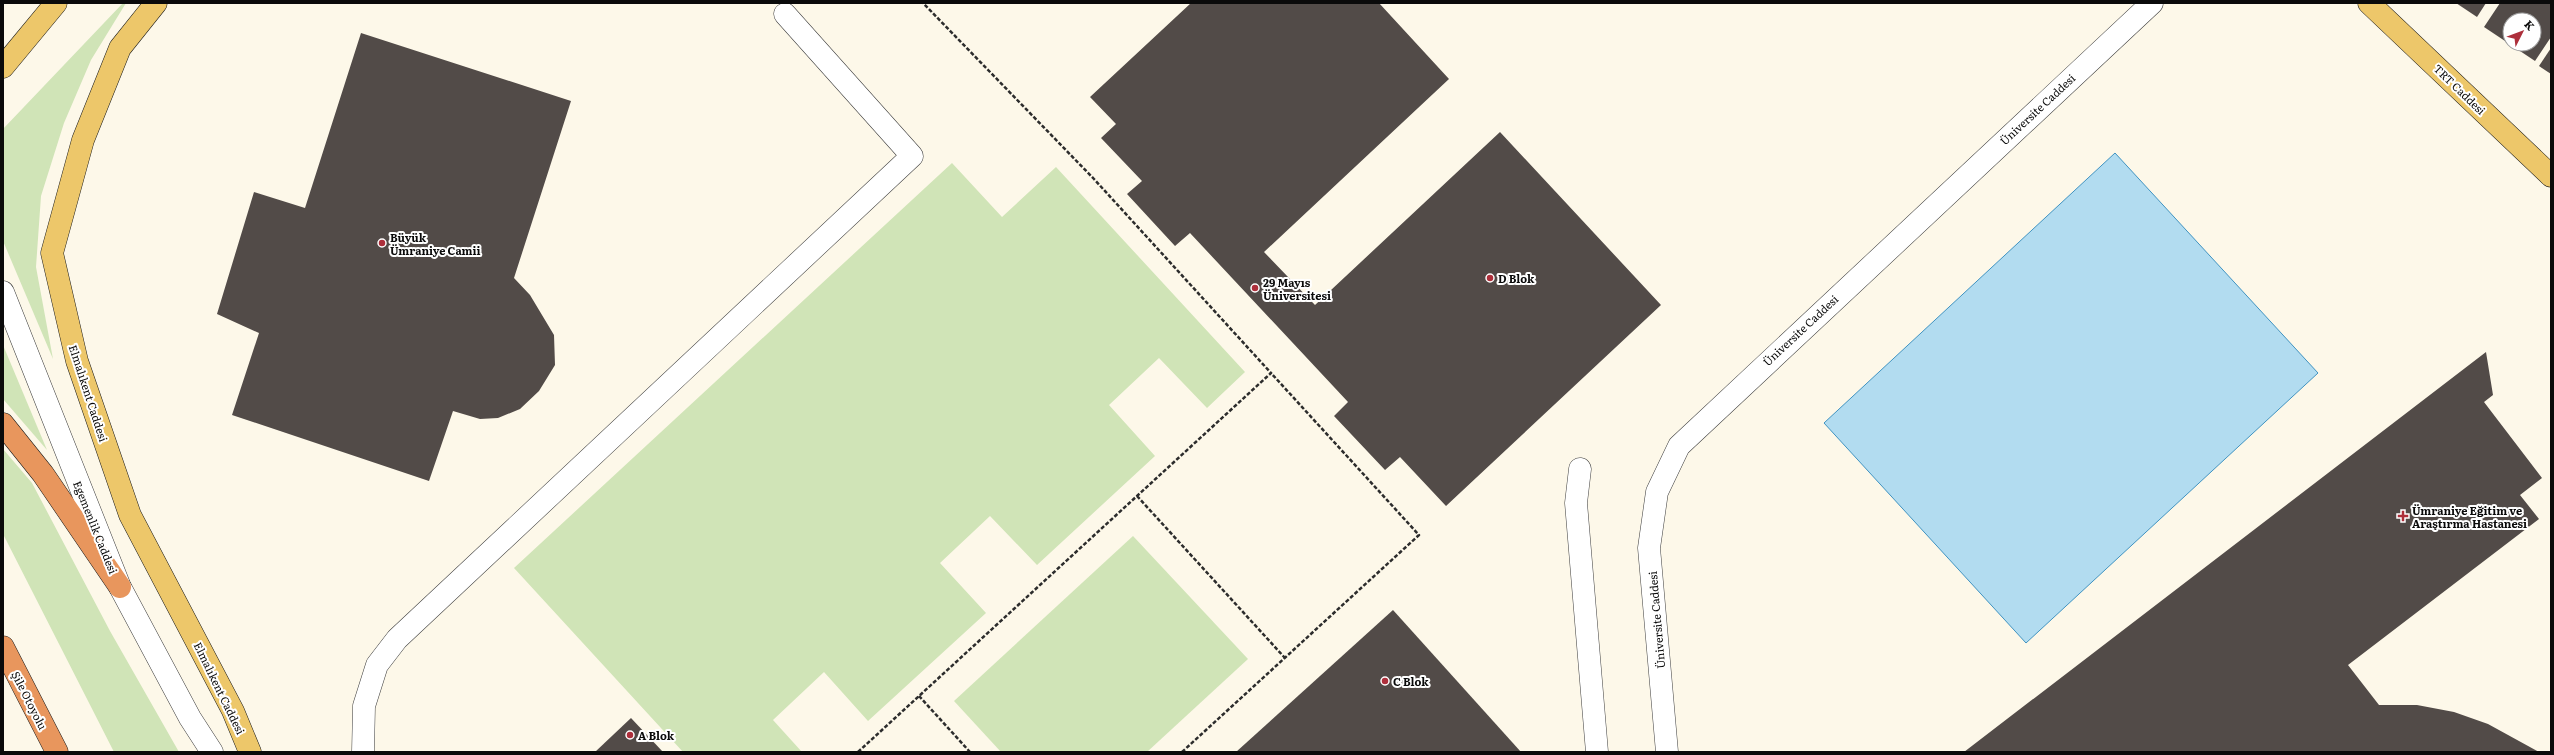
<svg xmlns="http://www.w3.org/2000/svg" width="2554" height="755" font-family="Literata,serif">
	<style>
		.green { fill: #d0e4b7 }
		.water { fill: #b2dcf0; stroke: #4093c1 }
		.building { fill: #524b48; fill-rule: evenodd }
		.lines { fill: none; stroke-linecap: round; stroke-linejoin: round }
		.minor-casing { stroke: #3d3d3d; stroke-width: 23 }
		.major-casing { stroke: #1b1b1b; stroke-width: 23 }
		.highway-casing { stroke: #1b1b1b; stroke-width: 23 }
		.path { stroke: #2c2c2c; stroke-width: 2.5; stroke-dasharray: 4 2; stroke-linecap: butt }
		.minor { stroke: #fff; stroke-width: 22 }
		.major { stroke: #edc76a; stroke-width: 22 }
		.highway { stroke: #e8965d; stroke-width: 22 }
		.poi-dot { fill: #ad2f3b; stroke: #fff; stroke-width: 1.5 }
		.labels { text-anchor: middle; dominant-baseline: central; stroke-width: 4; stroke-linejoin: round; paint-order: stroke }
		.street-label { font-size: 11px; fill: #0a0a0a; stroke: #fff }
		.poi-label { font-size: 11px; font-weight: bold; fill: #0a0a0a; stroke: #fff; text-anchor: start }
	</style>
	<rect width="100%" height="100%" fill="#fdf8e9"/>
	<g class="green">
		<polygon points="123,3 126,3 91,60 64,123 41,196 36,267 53,359 3,241 3,129"/>
		<polygon points="952,163 1002,217 1056,167 1245,372 1207,408 1159,358 1109,405 1155,456 1037,565 990,516 940,563 986,613 868,721 824,672 773,720 802,752 683,752 514,568"/>
		<polygon points="3,345 47,450 3,399"/>
		<polygon points="3,449 32,483 110,631 179,752 114,752 3,534"/>
		<polygon points="1133,536 1248,659 1147,752 1001,752 954,701"/>
	</g>
	<polygon class="water" points="2115,153 2318,373 2026,643 1824,423"/>
	<g class="building">
		<polygon points="1191,3 1379,3 1449,79 1264,252 1315,305 1500,132 1661,305 1446,506 1400,457 1385,470 1334,416 1348,402 1190,233 1175,246 1127,194 1142,181 1101,138 1116,124 1090,97"/>
		<polygon points="2456,3 2486,3 2477,17"/>
		<path d="M2500,3H2551V37L2535,61L2484,27ZM2510,20H2534V44H2510Z"/>
		<polygon points="361,33 571,101 514,278 530,295 554,335 555,365 539,391 520,409 498,418 480,419 453,411 429,481 232,415 259,333 217,314 254,192 305,208"/>
		<polygon points="2551,48 2551,74 2539,66"/>
		<polygon points="2486,352 2493,395 2484,402 2542,478 2520,495 2539,519 2348,665 2379,705 2417,705 2454,712 2488,724 2539,752 1964,752"/>
		<polygon points="1393,610 1521,752 1236,752"/>
		<polygon points="631,718 663,752 595,752"/>
	</g>
	<g class="lines">
		<g class="minor-casing">
			<g id="minor">
				<polyline points="3,292 120,587 190,718 212,752"/>
				<polyline points="1580,469 1576,503 1597,752"/>
				<polyline points="363,752 364,706 377,665 397,639 912,156 785,14"/>
				<polyline points="1667,752 1649,548 1657,492 1679,446 2152,3"/>
			</g>
		</g>
		<g class="major-casing">
			<g id="major">
				<polyline points="156,3 120,48 83,140 52,253 77,361 130,515 233,711 250,752"/>
				<polyline points="2369,3 2551,176"/>
				<polyline points="3,67 56,3"/>
			</g>
		</g>
		<g class="highway-casing">
			<g id="highway">
				<polyline points="3,424 43,474 120,587"/>
				<polyline points="3,647 57,752"/>
			</g>
		</g>
		<g class="path">
			<polyline points="1137,496 1285,658"/>
			<polyline points="919,696 970,752"/>
			<polyline points="858,752 1271,373 1094,179 923,3"/>
			<polyline points="1182,752 1419,535 1271,373"/>
		</g>
		<use href="#minor" class="minor"/>
		<use href="#major" class="major"/>
		<use href="#highway" class="highway"/>
	</g>
	<g class="poi-dot">
		<circle cx="382" cy="243" r="4"/>
		<circle cx="1490" cy="278" r="4"/>
		<circle cx="1255" cy="288" r="4"/>
		<path d="M2401 510h4v4h4v4h-4v4h-4v-4h-4v-4h4z"/>
		<circle cx="1385" cy="681" r="4"/>
		<circle cx="630" cy="735" r="4"/>
	</g>
	<g class="labels">
		<g class="street-label">
			<text transform="translate(2460 89) rotate(44)">TRT Caddesi</text>
			<text transform="translate(2037 109) rotate(-43)">Üniversite Caddesi</text>
			<text transform="translate(1800 330) rotate(-43)">Üniversite Caddesi</text>
			<text transform="translate(89 393) rotate(72)">Elmalıkent Caddesi</text>
			<text transform="translate(96 527) rotate(68)">Egemenlik Caddesi</text>
			<text transform="translate(1656 620) rotate(-95)">Üniversite Caddesi</text>
			<text transform="translate(220 688) rotate(64)">Elmalıkent Caddesi</text>
			<text transform="translate(30 700) rotate(63)">Şile Otoyolu</text>
		</g>
		<g class="poi-label">
			<text x="390" y="237">Büyük<tspan x="390" dy="13">Ümraniye Camii</tspan></text>
			<text x="1498" y="278">D Blok</text>
			<text x="1263" y="282">29 Mayıs<tspan x="1263" dy="13">Üniversitesi</tspan></text>
			<text x="2412" y="510">Ümraniye Eğitim ve<tspan x="2412" dy="13">Araştırma Hastanesi</tspan></text>
			<text x="1393" y="681">C Blok</text>
			<text x="638" y="735">A Blok</text>
		</g>
	</g>
	<rect width="2554" height="755" fill="none" stroke="#0a0a0a" stroke-width="8"/>
	<g transform="translate(2522 32) rotate(48)"><circle r="19" fill="#ffffff" stroke="#9d9d9d"/>
	<path d="M0-3L7 15L0 10L-7 15Z" fill="#ad2f3b"/>
	<text y="-6" font-size="11" font-weight="bold" text-anchor="middle" fill="#0a0a0a">K</text>
	</g>
</svg>
